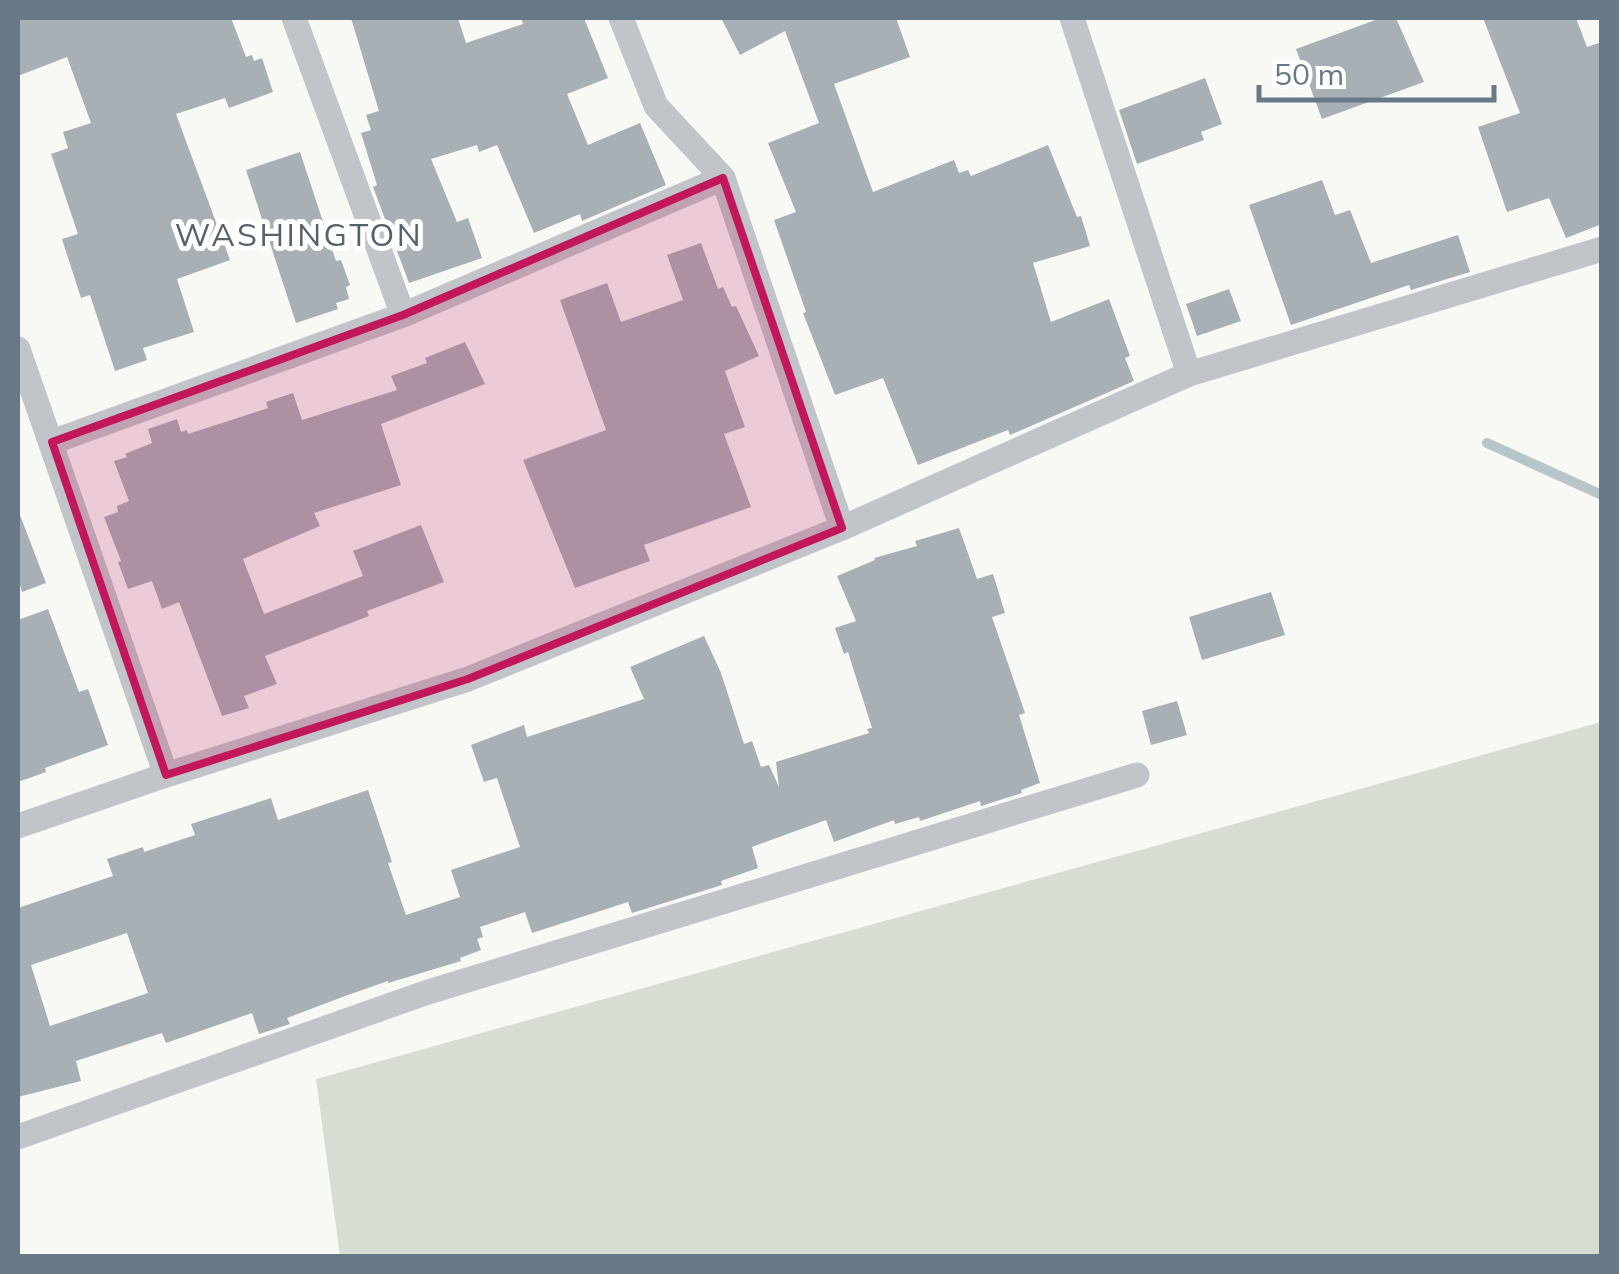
<svg xmlns="http://www.w3.org/2000/svg" width="1619" height="1274" font-family="Mulish,sans-serif">
	<style>
		.green { fill: #d8ddd4 }
		.lines { fill: none; stroke-linecap: round; stroke-linejoin: round }
		.stream { stroke: #b8c5c9; stroke-width: 10 }
		.building { fill: #a8b0b6; fill-rule: evenodd }
		.street { stroke: #c1c5c9; stroke-width: 25 }
		.marked { fill: #c2185b; fill-opacity: 0.2; stroke: #c2185b; stroke-width: 8; stroke-linejoin: round }
		.labels { text-anchor: middle; dominant-baseline: central; stroke-width: 10; stroke-linejoin: round; paint-order: stroke }
		.quarter-label { font-size: 32px; letter-spacing: 2.5px; fill: #55626b; stroke: #fff }
	</style>
	<rect width="100%" height="100%" fill="#f8f8f5"/>
	<polygon class="green" points="1601,722 1601,1256 340,1256 316,1079"/>
	<g class="lines">
		<polyline class="stream" points="1487,443 1602,495"/>
	</g>
	<g class="building">
		<polygon points="18,18 231,18 246,57 252,55 254,61 262,58 273,92 229,108 225,98 176,114 230,260 177,279 194,332 143,348 147,360 115,371 90,295 81,298 62,239 78,234 51,154 68,148 63,132 91,123 67,57 18,76"/>
		<polygon points="351,18 458,18 466,43 523,24 521,18 584,18 608,78 567,94 588,145 640,123 666,185 582,221 580,214 534,233 497,145 479,152 477,145 431,159 457,222 468,218 482,258 409,283 373,187 377,185 361,133 371,130 366,115 379,111"/>
		<polygon points="721,18 896,18 910,57 834,84 873,192 954,160 959,173 968,170 971,176 1048,145 1077,217 1081,216 1090,246 1033,263 1051,322 1109,299 1130,356 1125,358 1134,381 1010,435 1008,430 918,465 883,378 835,395 803,313 806,312 774,220 796,212 768,143 819,123 785,31 740,55"/>
		<polygon points="1381,18 1396,18 1424,82 1322,119 1296,49"/>
		<polygon points="1483,18 1576,18 1587,47 1602,42 1602,224 1566,238 1549,198 1507,212 1478,127 1520,113"/>
		<polygon points="1205,78 1222,124 1201,132 1204,140 1137,164 1119,110"/>
		<polygon points="300,152 336,261 341,260 350,285 346,287 349,299 336,303 338,309 296,323 246,170"/>
		<polygon points="1322,180 1335,215 1350,210 1371,263 1458,235 1470,272 1411,290 1409,285 1291,325 1249,205"/>
		<polygon points="701,243 718,289 723,287 732,307 736,306 759,356 725,371 745,427 724,434 751,507 644,545 650,561 575,588 523,460 606,430 560,300 607,283 621,322 683,300 667,255"/>
		<polygon points="1229,289 1241,321 1197,336 1186,304"/>
		<polygon points="465,342 485,384 381,424 401,485 314,513 320,526 243,559 264,614 363,576 353,551 421,525 444,582 367,611 369,616 265,656 277,684 244,696 249,708 222,716 179,602 162,609 152,581 128,589 118,562 121,561 104,517 118,512 117,506 129,501 114,461 127,457 125,454 152,443 148,429 177,419 181,432 187,430 188,434 268,408 266,402 293,393 302,420 397,390 391,376 427,363 425,358"/>
		<polygon points="18,515 20,515 46,583 22,592 18,578"/>
		<path d="M959,528L977,579L993,574L1005,613L992,617L1025,713L1019,715L1040,783L1021,790L1022,793L981,806L980,801L920,821L919,817L895,824L894,820L834,842L826,820L752,847L758,868L721,881L722,885L632,913L628,902L532,933L525,912L480,927L483,937L477,939L481,950L460,958L461,961L388,983V981L345,996L287,1018L290,1024L259,1034L252,1013L166,1043L162,1033L76,1061L81,1081L18,1097V908L113,876L107,859L143,847L144,852L195,835L191,824L271,798L278,820L368,790L392,862L388,863L406,915L460,897L451,870L520,847L497,778L484,782L471,745L524,725L527,737L644,699L630,667L704,636L721,673L744,744L752,741L761,767L769,765L779,787L776,762L869,733L867,729L872,728L848,652L844,654L835,628L856,621L837,576L875,560L874,558L917,546L915,541ZM127,933L148,993L50,1026L31,965Z"/>
		<polygon points="1271,592 1285,635 1202,660 1189,617"/>
		<polygon points="48,609 79,692 88,689 108,745 45,768 46,772 18,782 18,620"/>
		<polygon points="1177,701 1187,735 1151,745 1142,711"/>
	</g>
	<g class="lines">
		<g class="street">
			<polyline points="294,18 403,315"/>
			<polyline points="621,18 656,106 723,178 842,528"/>
			<polyline points="1072,18 1189,374"/>
			<polyline points="18,349 166,775"/>
			<polyline points="52,442 403,315 723,178"/>
			<polyline points="18,826 166,775 468,679 842,528 1189,374 1602,249"/>
			<polyline points="18,1137 425,993 1137,775"/>
		</g>
	</g>
	<path class="marked" d="M723,178L842,528L468,679L166,775L52,442L403,315Z"/>
	<g class="labels">
		<g class="quarter-label">
			<text x="299" y="234">WASHINGTON</text>
		</g>
	</g>
	<rect width="1619" height="1274" fill="none" stroke="#677986" stroke-width="40"/>
	<path d="M1259 85v15h235v-15" fill="none" stroke="#677986" stroke-width="5"/>
	<text x="1274" y="85" font-size="30" fill="#677986" stroke="#ffffff" stroke-width="8" paint-order="stroke">50 m</text>
</svg>
